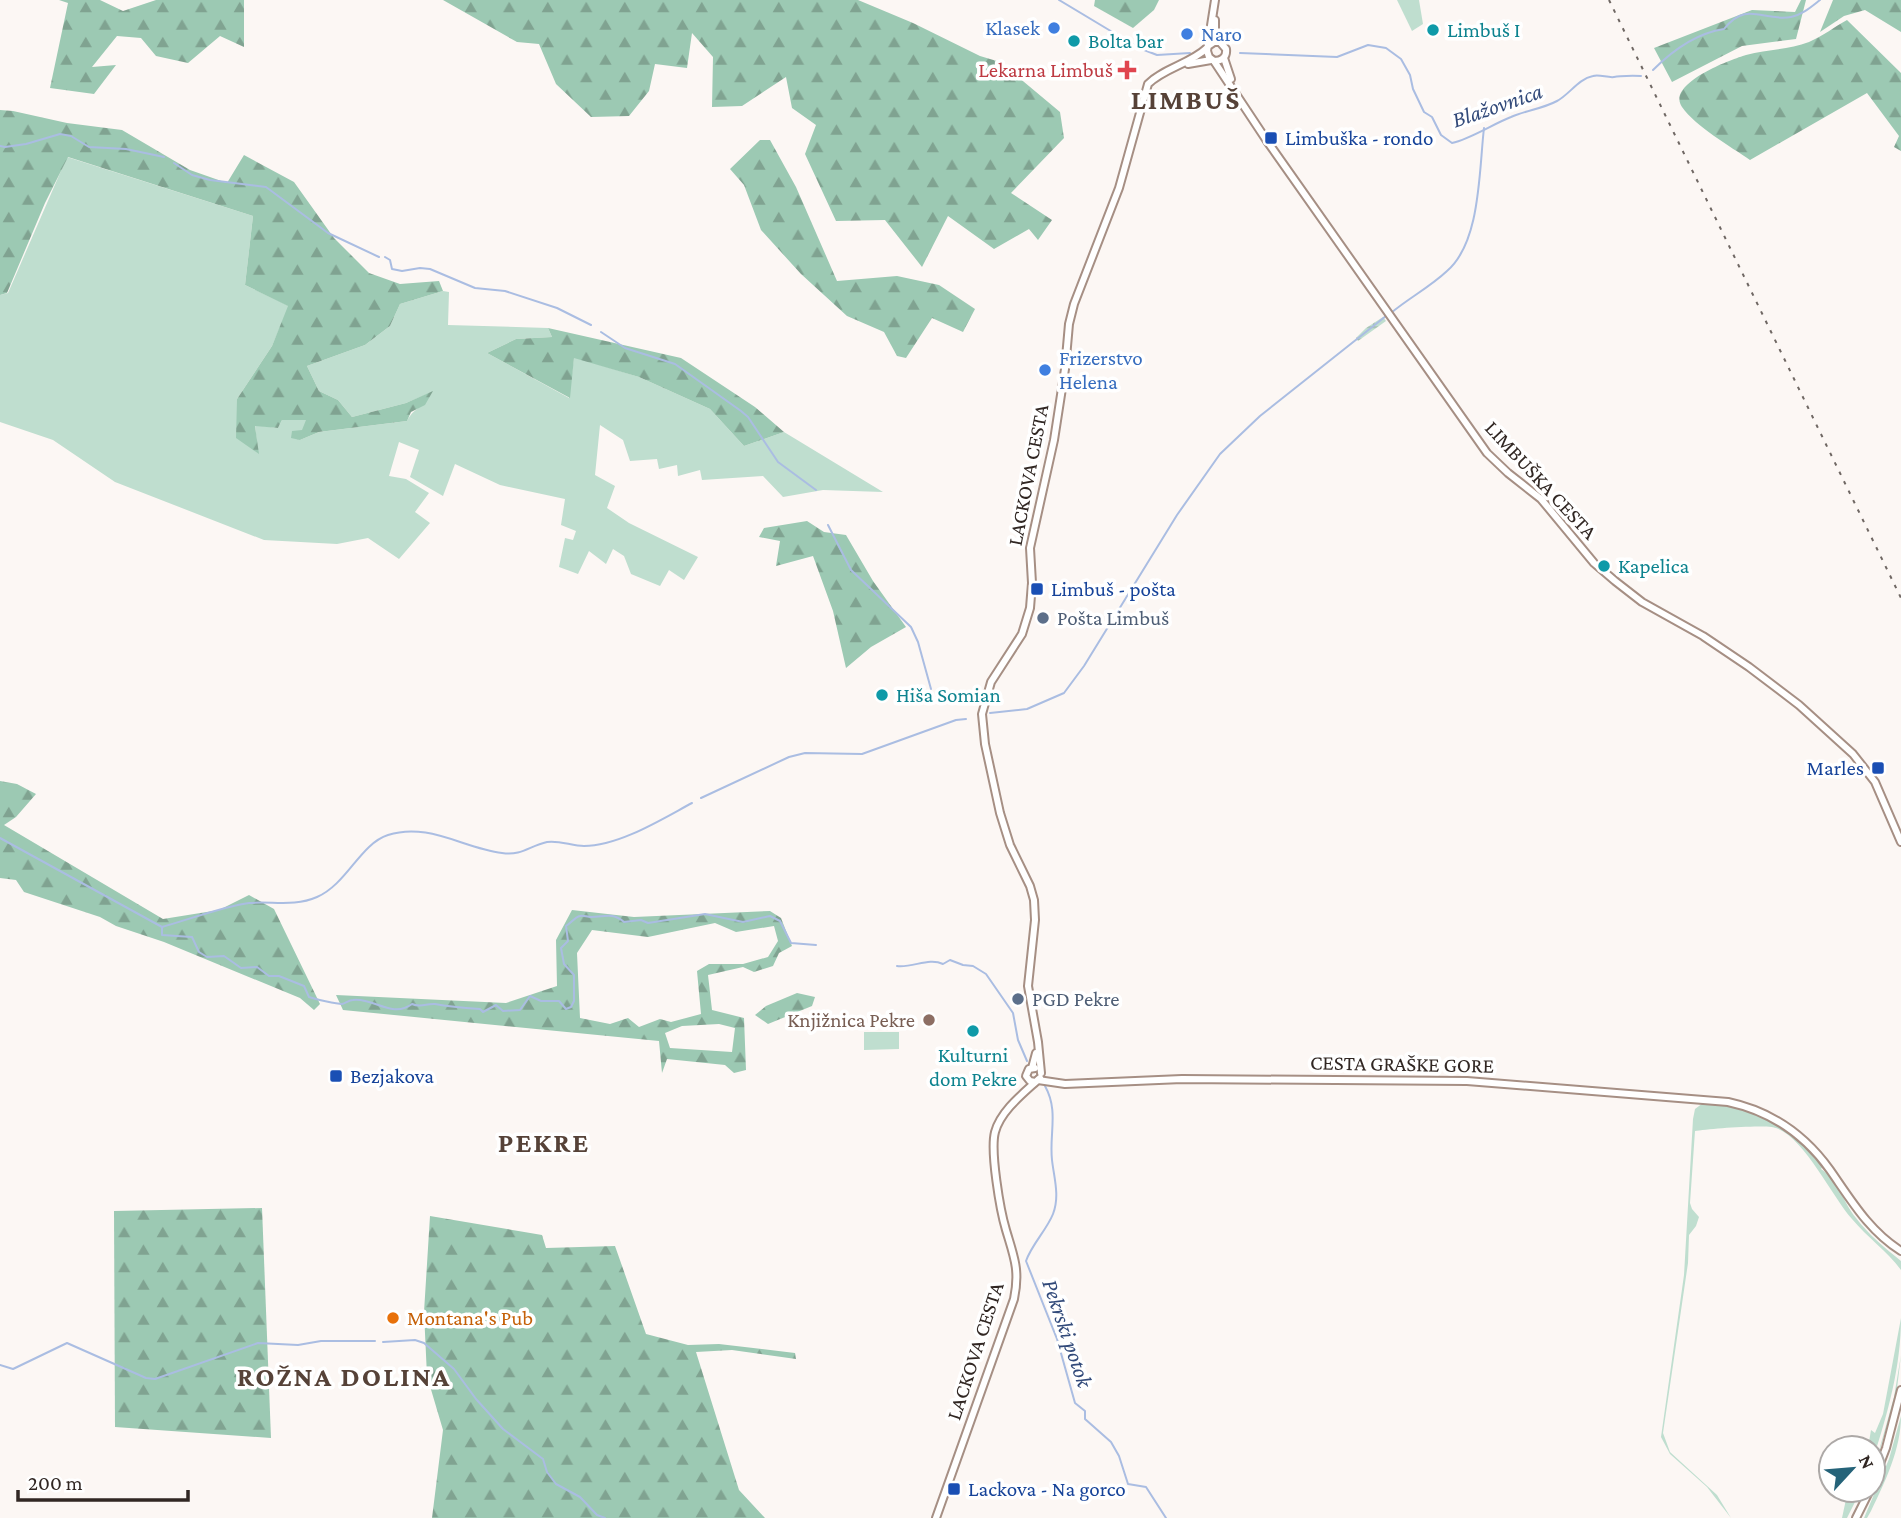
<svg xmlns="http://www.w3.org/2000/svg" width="1901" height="1518" font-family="'Crimson Pro',serif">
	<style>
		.green { fill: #bfdecf }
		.forest { fill: url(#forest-firs); fill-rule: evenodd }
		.wetland { fill: url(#wetland-marsh) }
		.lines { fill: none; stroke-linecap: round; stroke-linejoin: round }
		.stream { stroke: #aabde2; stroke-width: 2 }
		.secondary-casing { stroke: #a68f84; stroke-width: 10 }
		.secondary { stroke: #fff; stroke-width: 6 }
		.rail { stroke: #6f6763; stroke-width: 2; stroke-dasharray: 3.5 7; stroke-linecap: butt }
		.shop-dot { fill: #3f7fe0; stroke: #fff; stroke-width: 2.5 }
		.culture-dot { fill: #0f9aa8; stroke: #fff; stroke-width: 2.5 }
		.health-dot { fill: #e0444e; stroke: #fff; stroke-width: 2.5 }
		.transit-dot { fill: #1a4fb4; stroke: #fff; stroke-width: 2.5 }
		.service-dot { fill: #5c6f8a; stroke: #fff; stroke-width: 2.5 }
		.education-dot { fill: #8d6e63; stroke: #fff; stroke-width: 2.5 }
		.food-dot { fill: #e8710a; stroke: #fff; stroke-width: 2.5 }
		.labels { text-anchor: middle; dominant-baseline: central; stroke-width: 7; stroke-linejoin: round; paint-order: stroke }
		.shop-label { font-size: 21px; fill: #366cbe; stroke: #fff; text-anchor: start }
		.culture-label { font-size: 21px; fill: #0d838f; stroke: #fff; text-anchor: start }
		.health-label { font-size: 21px; fill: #be3a42; stroke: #fff; text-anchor: end }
		.transit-label { font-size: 21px; fill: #164399; stroke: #fff; text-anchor: start }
		.street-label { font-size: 21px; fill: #312723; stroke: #fff }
		.service-label { font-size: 21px; fill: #4e5e75; stroke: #fff; text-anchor: start }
		.education-label { font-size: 21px; fill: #785e54; stroke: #fff; text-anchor: end }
		.food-label { font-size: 21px; fill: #c56008; stroke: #fff; text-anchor: start }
		.water-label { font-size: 23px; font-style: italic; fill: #324a7a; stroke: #fff }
		.district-label { font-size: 28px; font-weight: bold; letter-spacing: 2px; fill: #564238; stroke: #fff }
	</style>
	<defs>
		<pattern id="forest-firs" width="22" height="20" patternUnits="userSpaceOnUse" patternTransform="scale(1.75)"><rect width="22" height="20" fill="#9cc9b3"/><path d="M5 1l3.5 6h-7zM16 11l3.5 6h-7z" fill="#80a391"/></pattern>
		<pattern id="wetland-marsh" width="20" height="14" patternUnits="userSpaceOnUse" patternTransform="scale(1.75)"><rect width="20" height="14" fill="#bfdecf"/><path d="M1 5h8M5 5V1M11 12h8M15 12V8" fill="none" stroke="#a5beb1"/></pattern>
	</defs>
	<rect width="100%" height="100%" fill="#fcf7f4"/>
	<g class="green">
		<polygon points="1397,0 1419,0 1423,24 1412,31"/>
		<path d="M67,157L253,216L245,285L289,306L272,346L237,399L258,453L255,425L278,428L282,420H307L300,440L319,432L407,421C414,407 424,408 432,392L406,403L352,417L338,400L319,391L307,366L365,345L390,326L400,304L443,291L449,292L448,325L548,328L552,337L516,339L487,353L569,398L574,357L639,377L710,409L744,446L784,432L883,492L823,490L783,497L763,476L702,480L700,470L678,476L677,465L659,469L657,459L630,461L623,440L600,425L595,475L615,486L607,508L629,523L698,557L684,580L669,570L660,586L631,574L624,556L613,549L606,564L589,551L578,574L559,567L565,538L573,540L576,531L561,525L565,499L500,485L455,464L443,496L410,477L419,450L399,442L389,476L406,479L429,493L415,512L430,523L399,559L368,538L337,544L264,540L115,482L53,440L0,422V295L8,293Z"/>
		<polygon points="864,1032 899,1032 899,1049 864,1050"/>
		<path d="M1703,1103C1753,1105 1791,1128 1823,1166L1821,1169C1838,1180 1843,1202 1856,1218C1869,1235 1885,1248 1901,1261V1270C1887,1251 1867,1237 1852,1219C1833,1198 1804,1137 1776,1128C1765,1124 1708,1129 1695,1131L1690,1203L1692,1209L1699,1217L1696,1226L1689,1235L1688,1263L1663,1433L1670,1452L1717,1495L1731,1518L1707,1487L1670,1454L1661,1437L1684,1275L1693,1119L1695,1109Z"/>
		<path d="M1901,1318C1901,1366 1888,1413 1873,1459V1448H1868L1871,1430L1875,1433L1883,1414Z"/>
		<polygon points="1901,1355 1896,1397 1873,1472 1894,1397"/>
		<path d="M1901,1416C1901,1449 1885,1482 1871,1511L1867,1518H1864L1889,1459Z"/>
		<polygon points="1848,1490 1861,1490 1847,1518 1842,1518"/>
	</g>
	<g class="forest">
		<polygon points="59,0 100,0 123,11 156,0 244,0 244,47 220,36 188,63 156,56 141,38 117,36 92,67 116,65 94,94 50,88 68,3"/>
		<polygon points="443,0 858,0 913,23 980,56 1000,62 1060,112 1064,138 1011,193 1052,220 1038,240 1029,229 994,249 948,216 922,267 885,220 836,221 805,154 816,125 792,108 786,77 742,106 712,107 713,57 692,33 687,68 655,64 649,91 629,116 591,117 556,84 539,44 517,42"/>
		<polygon points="1095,0 1159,0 1154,10 1133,28 1094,6"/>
		<polygon points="1801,0 1806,0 1796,39 1742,46 1672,82 1654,48 1752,10 1795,12"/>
		<polygon points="1833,0 1901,0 1901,32 1865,10 1844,16 1820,32"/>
		<path d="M1847,20L1901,73V151L1894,147L1899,136L1867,93L1750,160C1730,146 1696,127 1682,107C1666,84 1729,60 1746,55C1767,49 1789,50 1809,42C1823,36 1834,27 1847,20Z"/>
		<polygon points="0,110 13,111 67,123 122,130 190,170 227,183 244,155 294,182 334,238 369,273 400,284 439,281 443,291 400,304 390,326 365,345 307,366 319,391 338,400 352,417 406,403 433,391 425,405 411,412 407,421 319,432 300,440 291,438 292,431 302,430 306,420 282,420 278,428 255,426 259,454 236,438 237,399 272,346 288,306 245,285 253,216 68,157 45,203 7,293 0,295"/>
		<polygon points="760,140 770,140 796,187 837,281 897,276 939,285 975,309 963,332 932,318 906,358 897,356 884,332 847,316 801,274 761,230 744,185 730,169"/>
		<polygon points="548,328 681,358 755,407 784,432 744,446 710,409 639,377 574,358 570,398 487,353 516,339 552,337"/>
		<polygon points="807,521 824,532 846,535 873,581 906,627 871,647 846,668 833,611 813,556 776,566 780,541 759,537 764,528"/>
		<polygon points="0,781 17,784 36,794 16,817 4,825 163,919 219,910 249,895 274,909 320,1004 314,1010 300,998 164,942 116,926 100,917 24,892 16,880 0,878"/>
		<path d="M572,910L634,917L770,911L781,918L792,946L779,953L773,966L754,972L743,967L708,975L712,1010L744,1018L746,1070L734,1073L725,1065L667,1059L662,1073L659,1041L343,1010L336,995L506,1003L557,986L556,940ZM715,923L736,932L774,926L778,941L768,957L743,964H709L697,971L701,1014L671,1022L660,1019L639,1027L628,1018L610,1024L580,1018L577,953L592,930L648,937ZM719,1024L735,1028L732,1052L670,1048L665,1033L682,1026Z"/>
		<polygon points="797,993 815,997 812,1006 768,1024 755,1015 766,1006"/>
		<polygon points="262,1208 271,1438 115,1427 114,1211"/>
		<polygon points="430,1216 542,1235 546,1248 615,1246 646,1334 688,1345 719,1344 795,1353 796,1359 732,1350 696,1352 739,1490 765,1518 432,1518 443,1430 427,1376 424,1312"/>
	</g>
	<polygon class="wetland" points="1383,317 1386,321 1358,341 1356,338 1366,328"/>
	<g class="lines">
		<g class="stream">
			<polyline points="1059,0 1139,48 1157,55 1190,53"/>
			<path d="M1240,53L1337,57L1368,45L1386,48L1401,59L1410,75L1413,89L1424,112L1432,117L1441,135L1452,143C1470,139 1493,124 1511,117C1527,110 1542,109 1557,101C1570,94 1578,79 1593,76C1599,74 1608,78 1614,77C1625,76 1628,75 1641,76"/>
			<path d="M1653,70C1672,51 1697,33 1724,29C1747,0 1763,22 1791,17C1802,15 1811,7 1820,0"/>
			<polyline points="0,146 5,147 26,144 60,134 71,136 89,147 126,149 164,157"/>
			<polyline points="174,163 192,175 210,180 266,187 328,233 379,257"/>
			<polyline points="385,257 390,260 392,269 402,271 420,268 430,269 475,288 505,291 557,308 591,325"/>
			<path d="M1391,313C1409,298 1430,287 1447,271C1481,242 1479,169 1484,128"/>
			<polyline points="601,332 625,348 675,364 741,411 748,417 778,462 816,490"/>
			<polyline points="828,525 851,570 911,627 918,642 931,689"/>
			<polyline points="990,713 1027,709 1064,693 1084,666 1177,515 1220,454 1260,416 1386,316"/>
			<polyline points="701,798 789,757 805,753 862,754 956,720 966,719"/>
			<path d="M0,838L162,927C187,920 225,906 249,903C273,901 294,907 317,897C347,884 360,844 388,835C428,822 463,848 502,853C522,856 529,846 547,842C559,840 572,846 584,846C619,846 662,819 692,803"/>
			<path d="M162,927V935L192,937L199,952L207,957L224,956L241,968L257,967L269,976H279L304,986L309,997C314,999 337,1004 342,1004C346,1003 349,1000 353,1000C373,997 392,1019 412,1004C421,1008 427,1003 435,1004C450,1007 464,1008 480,1009L483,1012L496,1005L503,1011L520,1010L530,996L541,1001H559L566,1009L571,1007L574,1001V975L564,964L561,948L568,941L566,926C571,923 575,917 580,916C582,915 589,917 591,917C605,917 612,912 624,922L641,920L648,923L705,914L743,922L770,916L780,921L791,943L816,945"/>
			<path d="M897,966C913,968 929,957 943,964L950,960L963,965L973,966L986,974L1013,1013L1018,1040L1027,1061"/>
			<path d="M1045,1086C1059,1111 1049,1134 1052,1160C1054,1178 1060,1196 1053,1214C1046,1231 1032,1244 1026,1261L1057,1339L1075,1403L1085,1411V1419L1111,1442L1119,1456L1128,1484L1146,1487L1166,1518"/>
			<polyline points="383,1342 415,1340 424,1343 454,1369 476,1399 503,1429 543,1459 547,1472 556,1484 580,1497 597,1515 605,1518"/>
			<polyline points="0,1365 13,1369 67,1343 146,1378 155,1379 258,1343 298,1345 321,1341 375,1341"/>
		</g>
		<g class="secondary-casing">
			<g id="secondary">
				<polyline points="1215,20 1215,32 1220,42"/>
				<path d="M1208,46L1214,42H1220L1226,49C1227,57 1222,61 1214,61L1209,57L1207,51L1215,0"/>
				<polyline points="1224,58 1231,79"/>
				<polyline points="1214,61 1267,141 1487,453 1508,473 1541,499 1594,563 1615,581 1642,602 1703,636 1749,667 1799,705 1853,754 1875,782 1901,842"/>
				<polyline points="1188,64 1211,60"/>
				<polyline points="1032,1068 1036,1053"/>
				<polyline points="1035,1068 1029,1069 1026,1076 1030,1081 1035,1082"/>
				<path d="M1041,1073L1038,1042L1028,986L1035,920L1034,900L1030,886L1010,845L1000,813L985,744L982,714L991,682L1022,634L1030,608L1032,583L1030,548L1054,440L1065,369L1069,324L1074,304L1119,188L1148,84C1164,68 1190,64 1207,48"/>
				<path d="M1038,1080L1065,1084L1182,1079L1467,1081L1728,1102C1770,1111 1805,1135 1830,1170C1851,1200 1869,1231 1901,1251"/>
				<polyline points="1873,1482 1886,1448 1901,1390"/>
				<path d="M936,1518L1014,1299C1020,1270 1014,1257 1006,1230C1000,1210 990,1151 995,1132C1001,1110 1025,1092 1040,1078"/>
				<polyline points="1856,1518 1870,1490"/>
			</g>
		</g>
		<use href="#secondary" class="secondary"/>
		<polyline class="rail" points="1609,0 1901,598"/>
	</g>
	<g class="shop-dot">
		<circle cx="1054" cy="28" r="7"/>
		<circle cx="1187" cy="34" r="7"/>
		<circle cx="1045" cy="370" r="7"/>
	</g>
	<g class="culture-dot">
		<circle cx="1433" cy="30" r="7"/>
		<circle cx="1074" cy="41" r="7"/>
		<circle cx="1604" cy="566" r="7"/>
		<circle cx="882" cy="695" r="7"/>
		<circle cx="973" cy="1031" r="7"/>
	</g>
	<path class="health-dot" d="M1123.5 59.5h7v7h7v7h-7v7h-7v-7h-7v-7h7z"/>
	<g class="transit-dot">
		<rect x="1264" y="131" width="14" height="14" rx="3.5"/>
		<rect x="1030" y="582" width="14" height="14" rx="3.5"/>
		<rect x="1871" y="761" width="14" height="14" rx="3.5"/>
		<rect x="329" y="1069" width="14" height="14" rx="3.5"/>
		<rect x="947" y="1482" width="14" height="14" rx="3.5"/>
	</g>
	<g class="service-dot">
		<circle cx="1043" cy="618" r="7"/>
		<circle cx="1018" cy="999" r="7"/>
	</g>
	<circle class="education-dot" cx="929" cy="1020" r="7"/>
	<circle class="food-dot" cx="393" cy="1318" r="7"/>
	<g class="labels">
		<g class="shop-label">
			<text x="1040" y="28" text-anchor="end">Klasek</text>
			<text x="1201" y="34">Naro</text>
			<text x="1059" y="358">Frizerstvo<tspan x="1059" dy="24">Helena</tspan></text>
		</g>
		<g class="culture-label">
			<text x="1447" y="30">Limbuš I</text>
			<text x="1088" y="41">Bolta bar</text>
			<text x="1618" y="566">Kapelica</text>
			<text x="896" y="695">Hiša Somian</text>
			<text x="973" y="1055" text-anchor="middle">Kulturni<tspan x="973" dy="24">dom Pekre</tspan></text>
		</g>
		<g class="health-label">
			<text x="1113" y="70">Lekarna Limbuš</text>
		</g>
		<g class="transit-label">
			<text x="1285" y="138">Limbuška - rondo</text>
			<text x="1051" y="589">Limbuš - pošta</text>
			<text x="1864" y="768" text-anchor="end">Marles</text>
			<text x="350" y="1076">Bezjakova</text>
			<text x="968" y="1489">Lackova - Na gorco</text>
		</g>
		<g class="street-label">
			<text transform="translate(1028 475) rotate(-79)">LACKOVA CESTA</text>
			<text transform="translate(1541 480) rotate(47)">LIMBUŠKA CESTA</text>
			<text transform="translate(1402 1064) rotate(1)">CESTA GRAŠKE GORE</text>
			<text transform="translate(975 1351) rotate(-72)">LACKOVA CESTA</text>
		</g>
		<g class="service-label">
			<text x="1057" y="618">Pošta Limbuš</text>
			<text x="1032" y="999">PGD Pekre</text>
		</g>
		<g class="education-label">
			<text x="915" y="1020">Knjižnica Pekre</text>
		</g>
		<g class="food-label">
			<text x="407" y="1318">Montana's Pub</text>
		</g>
		<g class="water-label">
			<text transform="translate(1497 105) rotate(-19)">Blažovnica</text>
			<text transform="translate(1068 1333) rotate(71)">Pekrski potok</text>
		</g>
		<g class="district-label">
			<text x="1186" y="99">LIMBUŠ</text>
			<text x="544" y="1142">PEKRE</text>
			<text x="344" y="1376">ROŽNA DOLINA</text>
		</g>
	</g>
	<g transform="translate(1852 1469) rotate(64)"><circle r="33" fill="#ffffff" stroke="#ada9a7" stroke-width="2"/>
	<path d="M0-5L12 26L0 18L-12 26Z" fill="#256379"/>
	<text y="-10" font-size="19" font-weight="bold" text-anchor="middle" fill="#312723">N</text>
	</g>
	<path d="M18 1490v10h170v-10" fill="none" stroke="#312723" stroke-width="3.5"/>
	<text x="28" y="1490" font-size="21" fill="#312723" stroke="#ffffff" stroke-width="5" paint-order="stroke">200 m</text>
</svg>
